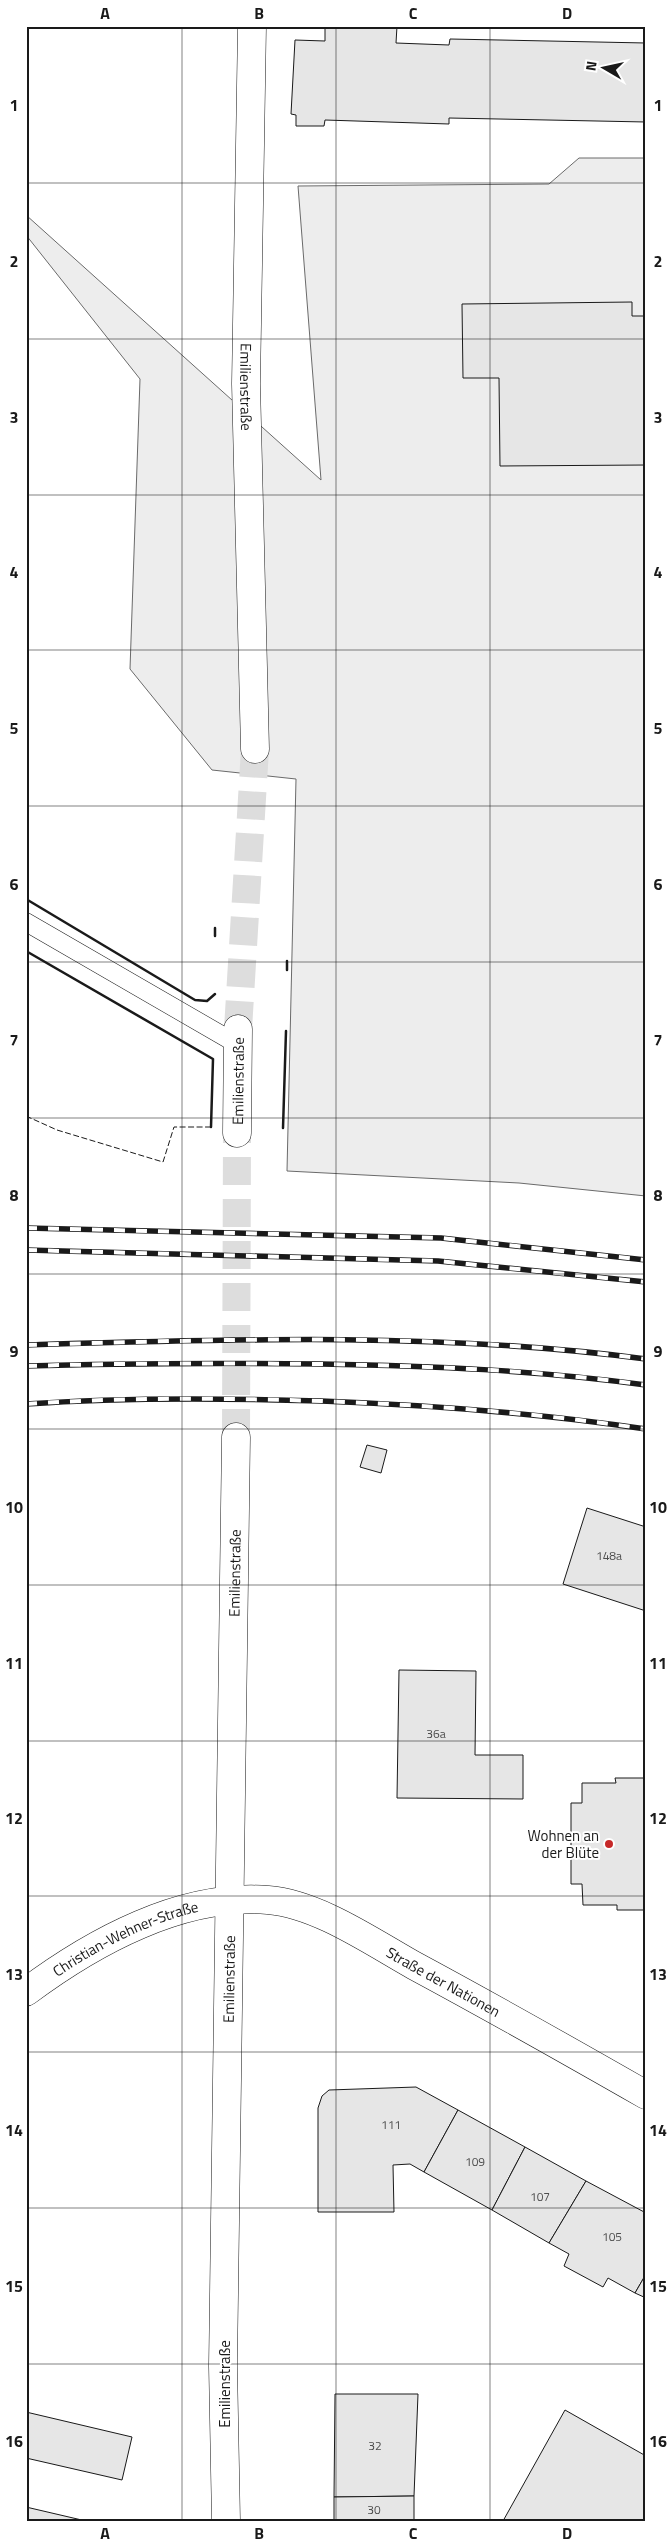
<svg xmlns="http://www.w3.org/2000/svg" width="672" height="2547" font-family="'Titillium Web',sans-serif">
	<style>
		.built { fill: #ededed; stroke: #6a6a6a }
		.building { fill: #e6e6e6; stroke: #1a1a1a }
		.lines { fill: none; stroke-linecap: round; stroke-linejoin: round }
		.street-tunnel { stroke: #ddd; stroke-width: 28; stroke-dasharray: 28 14; stroke-linecap: butt }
		.lane-casing { stroke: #1a1a1a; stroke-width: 19 }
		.street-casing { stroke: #1a1a1a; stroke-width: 29 }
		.secondary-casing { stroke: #1a1a1a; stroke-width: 29 }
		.lane { stroke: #fff; stroke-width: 18 }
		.street { stroke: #fff; stroke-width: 28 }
		.secondary { stroke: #fff; stroke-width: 28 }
		.rail-casing { stroke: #1a1a1a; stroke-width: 5.5 }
		.rail { stroke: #fff; stroke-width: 4; stroke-dasharray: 11; stroke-linecap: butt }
		.fence { stroke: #1a1a1a; stroke-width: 1; stroke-dasharray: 6 2.5; stroke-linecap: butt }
		.wall { stroke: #1a1a1a; stroke-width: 2.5 }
		.grid { fill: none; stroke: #1a1a1a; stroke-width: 1; stroke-opacity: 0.55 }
		.poi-dot { fill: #c62828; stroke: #fff; stroke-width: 2 }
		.labels { text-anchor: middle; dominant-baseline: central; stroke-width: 4; stroke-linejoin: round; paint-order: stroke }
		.number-label { font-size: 12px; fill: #4d4d4d }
		.street-label { font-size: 15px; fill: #1a1a1a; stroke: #fff }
		.poi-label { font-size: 15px; fill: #1a1a1a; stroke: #fff; text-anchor: end }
		.neatline { fill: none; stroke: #1a1a1a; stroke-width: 2 }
		.grid-label { font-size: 16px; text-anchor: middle; font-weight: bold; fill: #1a1a1a }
	</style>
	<rect width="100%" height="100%" fill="#fff"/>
	<polygon class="built" points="579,158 646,158 646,1196 519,1183 287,1171 296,779 212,770 130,669 140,379 26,235 26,215 321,480 298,186 549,184"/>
	<g class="building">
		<polygon points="325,26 397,26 396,43 449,45 450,39 646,43 646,122 449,118 449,124 325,120 324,126 296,126 296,115 291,114 295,40 325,41"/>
		<polygon points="632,302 632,316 646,316 646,465 500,466 499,378 463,378 462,304"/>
		<polygon points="367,1445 387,1450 381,1473 360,1467"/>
		<polygon points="587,1508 646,1527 646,1611 563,1584"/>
		<polygon points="399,1670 476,1671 475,1755 523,1755 523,1799 397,1798"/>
		<polygon points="615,1778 646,1778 646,1910 617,1910 617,1905 583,1905 582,1884 571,1884 571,1803 582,1803 582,1783 616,1783"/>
		<polygon points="416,2087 458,2110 424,2172 410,2164 393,2165 394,2212 318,2212 318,2108 322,2096 329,2090"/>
		<polygon points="458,2110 525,2147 492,2210 424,2172"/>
		<polygon points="525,2147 586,2181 549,2243 492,2210"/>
		<polygon points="586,2181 646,2213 646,2274 635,2293 608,2278 603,2287 564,2266 569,2254 549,2243"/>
		<polygon points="646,2274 646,2298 635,2293"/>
		<polygon points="335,2394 418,2394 414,2496 334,2497"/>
		<polygon points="565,2410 646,2456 646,2521 503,2521"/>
		<polygon points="26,2412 132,2437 122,2480 26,2458"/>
		<polygon points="414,2496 414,2521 334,2521 334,2497"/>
		<polygon points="26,2507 86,2521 26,2521"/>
	</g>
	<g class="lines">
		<g class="street-tunnel">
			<polyline points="238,1029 255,749"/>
			<polyline points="236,1437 237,1133"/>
		</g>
		<g class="lane-casing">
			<polyline id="lane" points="26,922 237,1044"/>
		</g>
		<g class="street-casing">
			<g id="street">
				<path id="s1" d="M252,26L246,384L255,749"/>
				<path id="s2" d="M237,1133L238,1029"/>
				<path id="s3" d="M226,2521L223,2366L236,1437"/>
			</g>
		</g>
		<g class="secondary-casing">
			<g id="secondary">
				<path id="s4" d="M26,1992C93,1942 182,1893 268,1900C318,1904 372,1942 415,1966C493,2008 569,2051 646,2095"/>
			</g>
		</g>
		<use href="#lane" class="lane"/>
		<use href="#street" class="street"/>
		<use href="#secondary" class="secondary"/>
		<g class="rail-casing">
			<g id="rail">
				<polyline points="26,1228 441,1238 646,1260"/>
				<polyline points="26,1250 438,1261 646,1282"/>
				<path d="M26,1345C231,1339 443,1332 646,1359"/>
				<path d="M26,1366C125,1363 223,1363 321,1364C430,1366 538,1370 646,1385"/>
				<path d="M26,1404C125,1397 223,1398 321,1401C430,1405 538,1413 646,1429"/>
			</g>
		</g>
		<use href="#rail" class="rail"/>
		<polyline class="fence" points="26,1116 57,1130 163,1162 174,1127 211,1127"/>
		<g class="wall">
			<polyline points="26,899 195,1000 207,1001 215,994"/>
			<polyline points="215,936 215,928"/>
			<polyline points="26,951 213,1059 211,1127"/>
			<polyline points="287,970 287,961"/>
			<polyline points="283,1128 286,1031"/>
		</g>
	</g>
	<path class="grid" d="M182,26V2521M336,26V2521M490,26V2521M26,183H646M26,339H646M26,495H646M26,650H646M26,806H646M26,962H646M26,1118H646M26,1274H646M26,1429H646M26,1585H646M26,1741H646M26,1896H646M26,2052H646M26,2208H646M26,2364H646"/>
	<circle class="poi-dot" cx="609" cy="1844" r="5"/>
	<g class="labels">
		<g class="number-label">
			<text x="609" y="1555">148a</text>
			<text x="436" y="1733">36a</text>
			<text x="391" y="2124">111</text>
			<text x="475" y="2161">109</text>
			<text x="540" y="2196">107</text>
			<text x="612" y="2236">105</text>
			<text x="375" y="2445">32</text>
			<text x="374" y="2509">30</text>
		</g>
		<g class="street-label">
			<text stroke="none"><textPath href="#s1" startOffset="361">Emilienstraße</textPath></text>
			<text stroke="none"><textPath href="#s2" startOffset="52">Emilienstraße</textPath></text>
			<text stroke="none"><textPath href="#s3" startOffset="948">Emilienstraße</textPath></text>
			<text stroke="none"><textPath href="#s4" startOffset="114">Christian-Wehner-Straße</textPath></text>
			<text stroke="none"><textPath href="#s3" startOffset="542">Emilienstraße</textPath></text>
			<text stroke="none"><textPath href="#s4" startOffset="459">Straße der Nationen</textPath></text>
			<text transform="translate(224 2384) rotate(-90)">Emilienstraße</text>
		</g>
		<g class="poi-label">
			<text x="599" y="1835">Wohnen an<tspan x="599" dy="17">der Blüte</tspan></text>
		</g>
	</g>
	<rect width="672" height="2547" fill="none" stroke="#ffffff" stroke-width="55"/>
	<g transform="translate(604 68) rotate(279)" stroke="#ffffff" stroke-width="4" paint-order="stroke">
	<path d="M0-4L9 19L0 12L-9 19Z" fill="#1a1a1a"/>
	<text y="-8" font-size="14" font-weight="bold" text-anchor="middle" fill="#1a1a1a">N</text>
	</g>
	<rect x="28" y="28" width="616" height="2492" class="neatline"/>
	<g class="grid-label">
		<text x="105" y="19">A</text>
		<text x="259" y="19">B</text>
		<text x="413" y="19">C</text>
		<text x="567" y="19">D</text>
		<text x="14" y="111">1</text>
		<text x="658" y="111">1</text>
		<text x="14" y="267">2</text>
		<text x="658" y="267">2</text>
		<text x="14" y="423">3</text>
		<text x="658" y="423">3</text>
		<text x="14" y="578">4</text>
		<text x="658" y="578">4</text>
		<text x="14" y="734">5</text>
		<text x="658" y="734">5</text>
		<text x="14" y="890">6</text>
		<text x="658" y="890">6</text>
		<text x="14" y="1046">7</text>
		<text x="658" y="1046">7</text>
		<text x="14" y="1201">8</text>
		<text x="658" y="1201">8</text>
		<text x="14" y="1357">9</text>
		<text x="658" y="1357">9</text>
		<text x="14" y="1513">10</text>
		<text x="658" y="1513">10</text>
		<text x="14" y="1669">11</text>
		<text x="658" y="1669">11</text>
		<text x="14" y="1824">12</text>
		<text x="658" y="1824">12</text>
		<text x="14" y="1980">13</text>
		<text x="658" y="1980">13</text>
		<text x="14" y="2136">14</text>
		<text x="658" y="2136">14</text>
		<text x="14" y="2292">15</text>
		<text x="658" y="2292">15</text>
		<text x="14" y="2447">16</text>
		<text x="658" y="2447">16</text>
		<text x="105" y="2539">A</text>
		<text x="259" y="2539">B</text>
		<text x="413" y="2539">C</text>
		<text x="567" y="2539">D</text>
	</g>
</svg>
